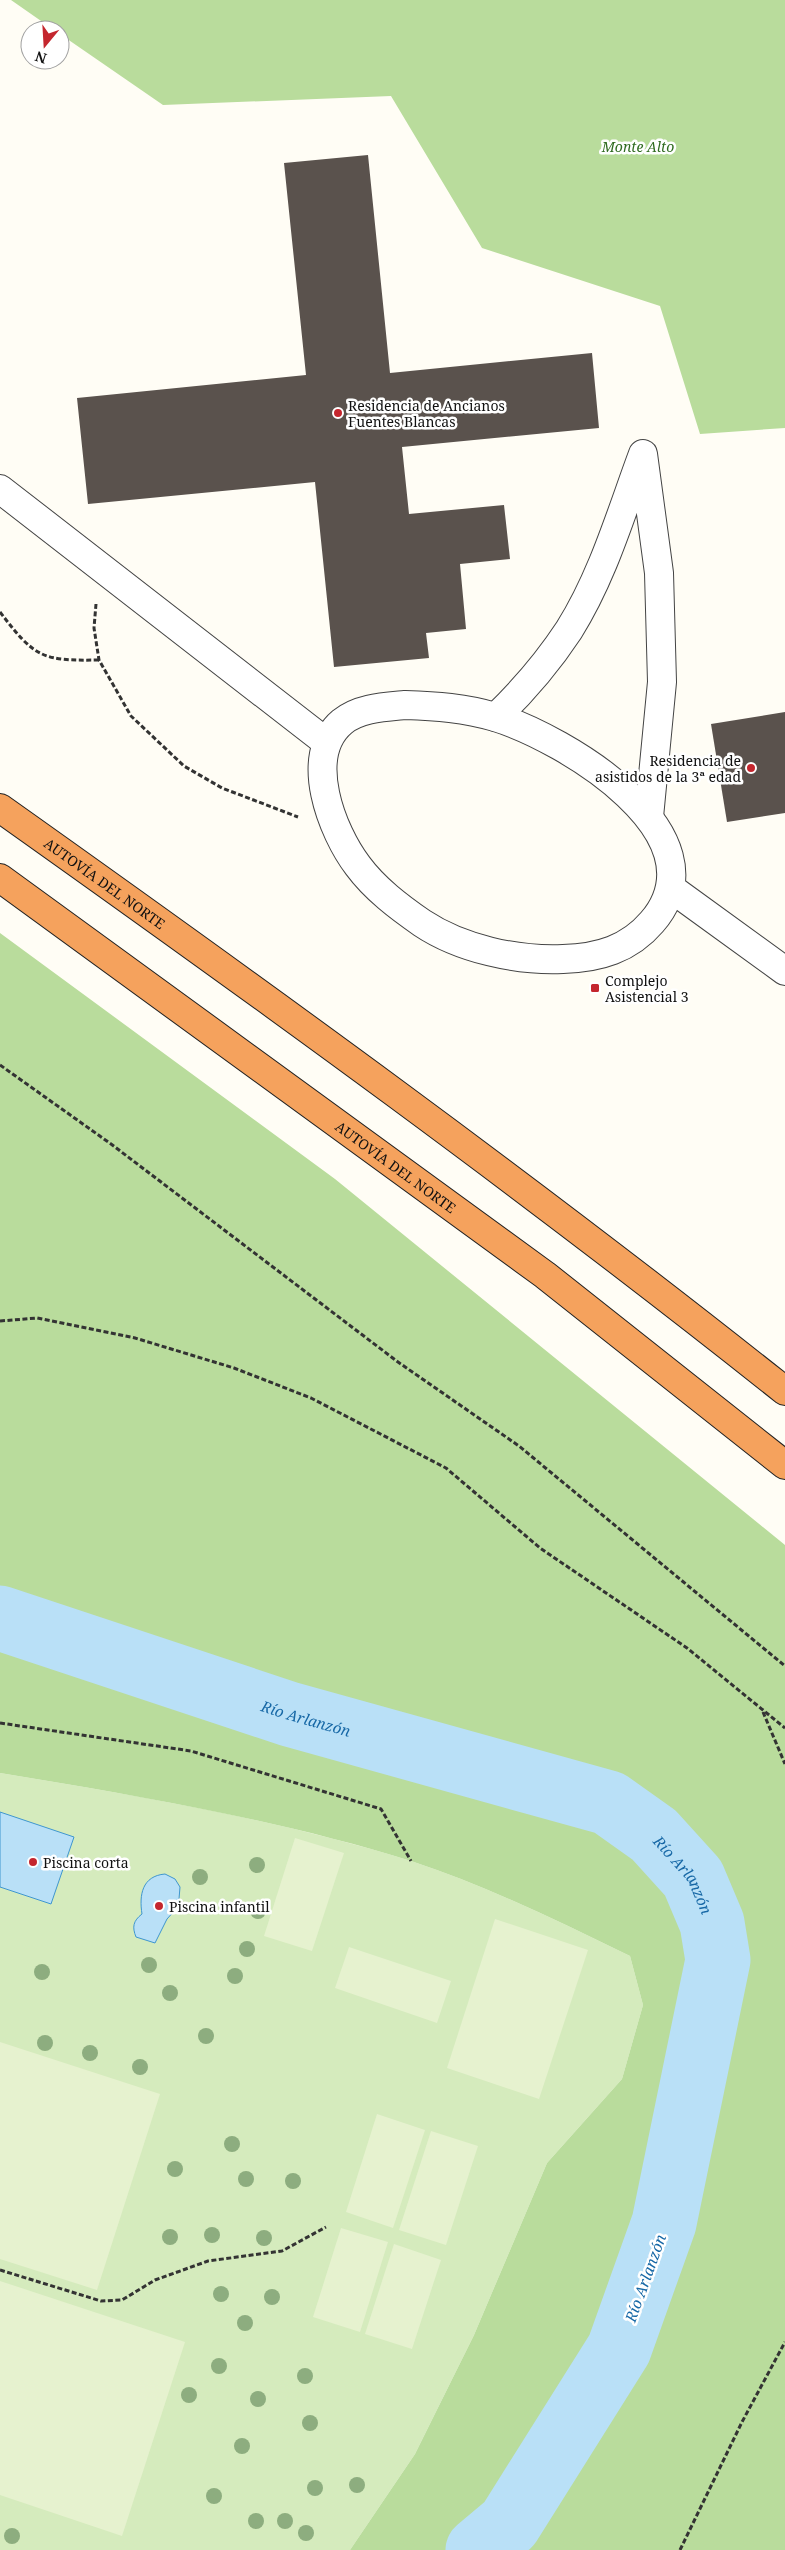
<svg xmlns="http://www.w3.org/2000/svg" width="785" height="2550" font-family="'Noto Serif',serif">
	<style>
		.green { fill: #d5ebbd }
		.forest { fill: #b9dc9c }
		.pitch { fill: #e6f2cf }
		.water { fill: #b9e0f7; stroke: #3f96cf }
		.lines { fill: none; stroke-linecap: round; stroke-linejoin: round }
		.river { stroke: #b9e0f7; stroke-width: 65 }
		.building { fill: #5a524d }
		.minor-casing { stroke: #444; stroke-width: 30 }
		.highway-casing { stroke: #222; stroke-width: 30 }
		.path { stroke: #333; stroke-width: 3; stroke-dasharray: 5 2.5; stroke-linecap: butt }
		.minor { stroke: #fff; stroke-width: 28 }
		.highway { stroke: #f5a25d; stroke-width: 28 }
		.tree { fill: #8dad7f }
		.poi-dot { fill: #c4262e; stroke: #fff; stroke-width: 2 }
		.labels { text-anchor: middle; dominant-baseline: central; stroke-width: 5; stroke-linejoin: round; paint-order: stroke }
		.park-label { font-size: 14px; font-style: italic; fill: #2f6b1f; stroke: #fff }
		.poi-label { font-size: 14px; fill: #111; stroke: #fff; text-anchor: start }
		.street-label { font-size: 14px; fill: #111; stroke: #fff }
		.water-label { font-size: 15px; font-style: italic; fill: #1768a6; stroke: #fff }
	</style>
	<rect width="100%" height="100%" fill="#fffdf5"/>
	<path class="green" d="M0,1773C139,1796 277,1819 411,1861C487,1886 558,1921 630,1956L643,2005L622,2079L547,2163L474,2335L415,2454L350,2550H0Z"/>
	<g class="forest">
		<polygon points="11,0 785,0 785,428 700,434 660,306 482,248 391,96 163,105 60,34 60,30 54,30"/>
		<path d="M0,933L335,1179L785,1545V2550H350L415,2454L474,2335L547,2163L622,2079L643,2005L630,1956C558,1921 487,1886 411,1861C276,1819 139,1796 0,1773Z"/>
	</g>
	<g class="pitch">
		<polygon points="295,1838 344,1853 312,1951 264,1936"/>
		<polygon points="495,1919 588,1950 539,2099 447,2068"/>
		<polygon points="349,1947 451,1981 437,2023 335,1988"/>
		<polygon points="0,2042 160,2094 97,2290 0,2259"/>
		<polygon points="377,2114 425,2130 393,2228 346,2212"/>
		<polygon points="431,2131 478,2146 446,2245 399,2230"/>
		<polygon points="341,2228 388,2242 360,2332 313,2317"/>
		<polygon points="394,2244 441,2260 412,2349 365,2334"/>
		<polygon points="0,2281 185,2342 122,2536 0,2495"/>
	</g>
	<g class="water">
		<polygon points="0,1812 74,1837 51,1904 0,1887"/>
		<path d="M165,1874L175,1879L180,1887L179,1899L176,1909L167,1919L155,1943L136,1937C132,1927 133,1921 142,1914C139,1895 142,1876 165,1874Z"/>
	</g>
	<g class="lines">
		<path class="river" id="s1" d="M0,1618L289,1714L609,1803L654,1835L693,1878L712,1923L718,1960L664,2223L619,2349L509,2524L478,2550"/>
	</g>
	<g class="building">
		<polygon points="368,155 390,373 592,353 599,428 402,447 409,514 504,505 510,559 460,564 466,629 426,633 429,658 334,667 315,482 88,504 77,398 306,375 284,163"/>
		<polygon points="785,712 785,813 727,822 711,724"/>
	</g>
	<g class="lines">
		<g class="minor-casing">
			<g id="minor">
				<polyline points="0,489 326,742"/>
				<path d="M405,705C436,706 465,708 495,717C564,738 727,835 652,922C629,949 599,958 563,959C517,961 461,949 422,923C399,907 375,889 358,866C332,832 302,756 342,722C359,708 384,707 405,705Z"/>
				<path d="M496,717C523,691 548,662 569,630C603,576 621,513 643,454L659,573L662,682L649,817"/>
				<polyline points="672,889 785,971"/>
			</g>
		</g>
		<g class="highway-casing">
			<g id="highway">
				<path id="s2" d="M0,808C266,997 530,1188 785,1391"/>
				<path id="s3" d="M0,878L545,1275L785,1465"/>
			</g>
		</g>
		<g class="path">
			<polyline points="96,604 94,628 99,660 131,716 184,766 222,788 298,817"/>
			<path d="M0,612C35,658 42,661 99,660"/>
			<polyline points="0,1065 111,1144 398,1362 519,1446 785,1666"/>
			<polyline points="0,1321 37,1318 135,1338 234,1368 311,1398 446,1468 540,1548 687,1648 785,1728"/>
			<polyline points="763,1712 785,1764"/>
			<polyline points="0,1723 191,1751 381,1809 411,1861"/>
			<polyline points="0,2270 101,2301 122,2300 155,2280 208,2261 282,2251 326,2227"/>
			<polyline points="680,2550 742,2422 785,2342"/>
		</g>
		<use href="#minor" class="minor"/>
		<use href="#highway" class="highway"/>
	</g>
	<g class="tree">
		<circle cx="257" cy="1865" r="8"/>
		<circle cx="200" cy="1877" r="8"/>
		<circle cx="258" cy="1911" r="8"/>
		<circle cx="247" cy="1949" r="8"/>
		<circle cx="149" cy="1965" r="8"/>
		<circle cx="42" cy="1972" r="8"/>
		<circle cx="235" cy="1976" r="8"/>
		<circle cx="170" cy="1993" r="8"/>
		<circle cx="206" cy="2036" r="8"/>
		<circle cx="45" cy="2043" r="8"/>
		<circle cx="90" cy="2053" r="8"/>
		<circle cx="140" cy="2067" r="8"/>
		<circle cx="232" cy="2144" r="8"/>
		<circle cx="175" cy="2169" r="8"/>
		<circle cx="246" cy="2179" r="8"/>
		<circle cx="293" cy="2181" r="8"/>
		<circle cx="212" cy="2235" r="8"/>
		<circle cx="170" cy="2237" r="8"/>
		<circle cx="264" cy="2238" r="8"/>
		<circle cx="221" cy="2294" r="8"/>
		<circle cx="272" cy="2297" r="8"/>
		<circle cx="245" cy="2323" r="8"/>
		<circle cx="219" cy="2366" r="8"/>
		<circle cx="305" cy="2376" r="8"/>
		<circle cx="189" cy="2395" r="8"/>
		<circle cx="258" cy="2399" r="8"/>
		<circle cx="310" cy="2423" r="8"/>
		<circle cx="242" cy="2446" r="8"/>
		<circle cx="357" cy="2485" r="8"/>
		<circle cx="315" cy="2488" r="8"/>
		<circle cx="214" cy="2496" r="8"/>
		<circle cx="256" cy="2521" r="8"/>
		<circle cx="285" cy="2521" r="8"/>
		<circle cx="306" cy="2533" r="8"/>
		<circle cx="12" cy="2536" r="8"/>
	</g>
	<g class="poi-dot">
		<circle cx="338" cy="413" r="5"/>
		<circle cx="751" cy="768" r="5"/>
		<rect x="590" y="983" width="10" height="10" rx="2.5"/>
		<circle cx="33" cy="1862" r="5"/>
		<circle cx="159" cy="1906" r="5"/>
	</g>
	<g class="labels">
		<g class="park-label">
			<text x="638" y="146">Monte Alto</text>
		</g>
		<g class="poi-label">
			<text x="348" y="405">Residencia de Ancianos<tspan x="348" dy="16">Fuentes Blancas</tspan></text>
			<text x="741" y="760" text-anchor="end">Residencia de<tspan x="741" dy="16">asistidos de la 3ª edad</tspan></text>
			<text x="605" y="980">Complejo<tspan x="605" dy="16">Asistencial 3</tspan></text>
			<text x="43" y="1862">Piscina corta</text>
			<text x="169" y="1906">Piscina infantil</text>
		</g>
		<g class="street-label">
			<text stroke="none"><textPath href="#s2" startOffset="129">AUTOVÍA DEL NORTE</textPath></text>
			<text stroke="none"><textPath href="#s3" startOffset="490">AUTOVÍA DEL NORTE</textPath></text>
		</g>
		<g class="water-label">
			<text stroke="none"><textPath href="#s1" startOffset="322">Río Arlanzón</textPath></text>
			<text stroke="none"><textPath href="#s1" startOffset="742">Río Arlanzón</textPath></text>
			<text transform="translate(645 2278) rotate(-70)">Río Arlanzón</text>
		</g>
	</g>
	<g transform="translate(45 45) rotate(198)"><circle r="24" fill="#ffffff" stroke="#a0a0a0"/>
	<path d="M0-4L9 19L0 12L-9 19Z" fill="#c4262e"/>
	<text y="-8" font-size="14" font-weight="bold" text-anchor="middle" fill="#111111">N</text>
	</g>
</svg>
